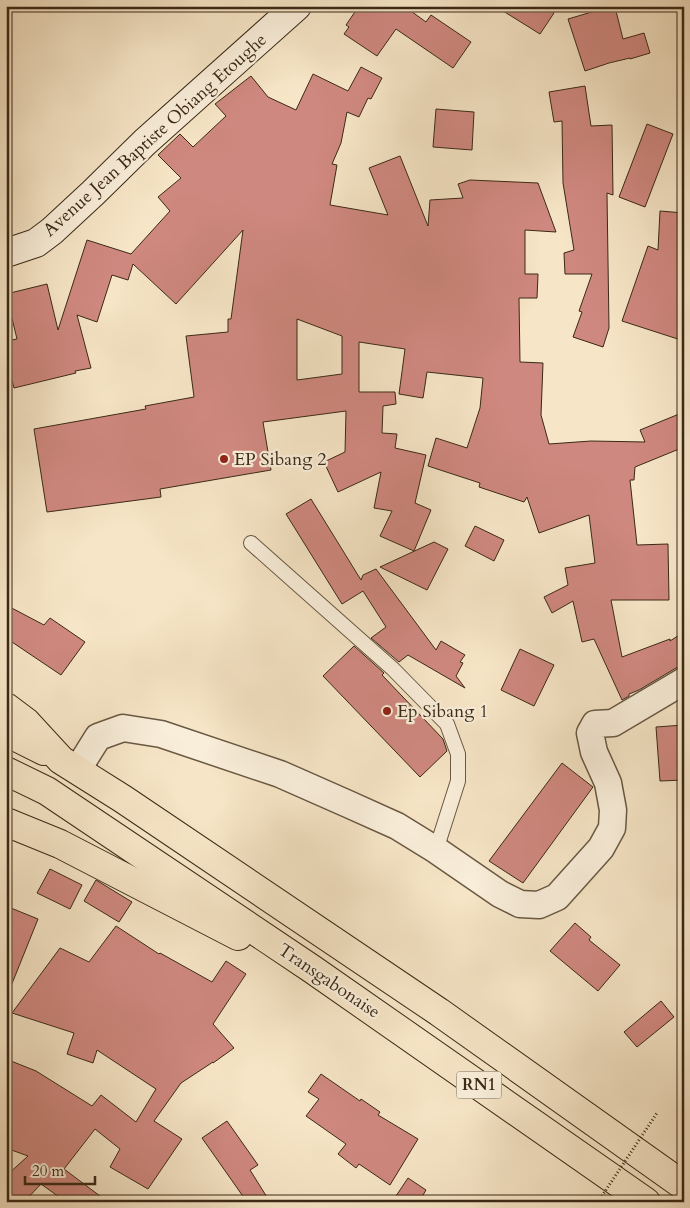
<svg xmlns="http://www.w3.org/2000/svg" width="690" height="1208" font-family="Cardo,serif">
	<style>
		.building { fill: #cf887f; stroke: #3a2916; fill-rule: evenodd }
		.lines { fill: none; stroke-linecap: round; stroke-linejoin: round }
		.lane-casing { stroke: #695842; stroke-width: 16 }
		.street-casing { stroke: #695842; stroke-width: 29 }
		.secondary-casing { stroke: #3a2916; stroke-width: 30 }
		.highway-casing { stroke: #3a2916; stroke-width: 30 }
		.lane { stroke: #f9eeda; stroke-width: 14 }
		.street { stroke: #f9eeda; stroke-width: 26 }
		.secondary { stroke: #f9eeda; stroke-width: 28 }
		.highway { stroke: #f6e5c6; stroke-width: 28 }
		.path-bridge { stroke: #3a2916; stroke-width: 3; stroke-dasharray: 1 2.5; stroke-linecap: butt }
		.poi-dot { fill: #8f2418; stroke: #f9eeda; stroke-width: 2 }
		.labels { text-anchor: middle; dominant-baseline: central; stroke-width: 4.5; stroke-linejoin: round; paint-order: stroke }
		.shield { fill: #f9eeda; stroke: #736451; stroke-width: 1 }
		.shield-label { font-size: 16px; font-weight: bold; fill: #3a2916 }
		.street-label { font-size: 18px; fill: #3a2916; stroke: #f9eeda }
		.poi-label { font-size: 18px; fill: #3a2916; stroke: #f9eeda; text-anchor: start }
	</style>
	<rect width="100%" height="100%" fill="#f6e5c6"/>
	<filter id="stains"><feTurbulence type="fractalNoise" baseFrequency=".004" numOctaves="4"/><feColorMatrix values="0 0 0 0 .2 0 0 0 0 .09 0 0 0 0 .02 0 0 0 .5 -.17"/></filter>
	<radialGradient id="worn" r=".72"><stop offset=".6" stop-color="#630" stop-opacity="0"/><stop offset="1" stop-color="#630" stop-opacity=".3"/></radialGradient>
	<g class="building">
		<polygon points="359,6 404,6 426,22 431,15 471,42 453,68 396,29 377,56 344,34 349,27 346,25"/>
		<polygon points="495,6 544,6 554,13 540,34"/>
		<polygon points="615,7 623,39 644,33 650,53 630,59 630,58 609,63 585,71 568,19 595,11 595,12"/>
		<path d="M361,67L382,78L371,99L368,98L359,117L347,112L341,143L332,164L337,165L330,205L388,215L369,168L400,156L428,226L430,200L463,198L458,184L470,180L538,183L556,232L525,230V274H538L537,298H519L520,362L543,363L541,415L549,444L591,441L645,442L640,430L684,412V447L635,467L634,480H630L637,545L668,544L669,600H611L622,657L670,639V641L684,632V666L676,668L639,690L629,694V696L622,700L594,639L582,642L573,601L552,613L544,597L568,585L565,568L595,563L589,515L539,533L527,497L524,502L479,487L480,483L428,466L436,438L467,448L480,408L483,378L427,372L423,398L399,394L405,349L359,342V392H395L396,404L383,406L382,433L397,434L395,448L426,455L415,503L431,510L414,551L380,536L392,511L374,508L381,472L338,492L324,462L345,452L346,411L263,422L271,470L160,489L161,497L47,512L34,429L146,409L145,406L194,397L186,336L228,332V319H231L243,230L176,304L133,264L128,280L112,275L97,322L77,315L91,368L75,371L76,373L14,388L6,358V341L17,339L6,294L47,284L58,330L87,240L131,254L170,211L158,197L181,178L158,155L180,134L193,147L226,116L215,104L251,76L268,97L296,110L313,74L348,91ZM297,319L342,336V374L297,380Z"/>
		<polygon points="585,86 591,126 612,125 613,195 607,193 609,328 603,347 573,337 582,312 579,311 592,274 565,274 564,253 574,250 563,183 562,121 554,122 549,92"/>
		<polygon points="436,109 474,112 472,150 433,147"/>
		<polygon points="647,124 673,134 645,207 619,197"/>
		<polygon points="660,211 684,213 684,341 622,321 648,246 658,250"/>
		<polygon points="311,499 361,580 363,575 376,569 436,650 441,641 465,655 460,662 463,663 456,676 465,688 408,655 399,662 371,638 386,627 363,591 342,604 286,514"/>
		<polygon points="475,526 504,540 494,561 465,546"/>
		<polygon points="434,542 448,549 427,590 380,567"/>
		<polygon points="6,605 44,625 50,618 85,642 61,675 6,638"/>
		<polygon points="354,646 384,673 382,675 443,739 447,751 420,777 323,676"/>
		<polygon points="520,649 554,665 534,706 501,690"/>
		<polygon points="684,725 684,780 660,781 656,727"/>
		<polygon points="562,763 593,787 523,883 489,861"/>
		<polygon points="50,869 82,885 70,909 37,893"/>
		<polygon points="96,880 132,902 119,922 84,901"/>
		<polygon points="6,906 38,919 7,996 6,996"/>
		<polygon points="575,923 591,937 589,940 620,965 598,991 550,951"/>
		<polygon points="116,926 159,954 160,953 212,982 226,961 246,974 213,1024 234,1048 213,1063 213,1062 181,1083 154,1121 182,1139 148,1189 110,1167 120,1149 95,1129 64,1169 108,1202 66,1202 41,1184 24,1202 6,1202 6,1176 28,1156 6,1148 6,1059 36,1071 92,1106 101,1095 136,1122 156,1089 97,1050 93,1063 67,1054 74,1033 12,1013 60,948 89,962"/>
		<polygon points="661,1001 674,1017 637,1047 624,1032"/>
		<polygon points="321,1074 360,1101 361,1099 380,1112 378,1115 418,1139 390,1185 359,1164 356,1168 338,1154 346,1144 306,1116 319,1099 308,1092"/>
		<polygon points="227,1121 258,1165 250,1170 270,1202 247,1202 202,1138"/>
		<polygon points="408,1178 426,1190 419,1202 392,1202"/>
	</g>
	<g class="lines">
		<g class="lane-casing">
			<polyline id="lane" points="251,543 393,669 447,724 458,754 458,781 436,850"/>
		</g>
		<g class="street-casing">
			<polyline id="street" points="78,769 98,737 123,728 161,734 280,774 348,804 397,826 436,850 500,894 520,904 539,905 557,897 601,848 612,828 613,810 608,783 594,752 590,733 595,724 613,723 684,681"/>
		</g>
		<g class="secondary-casing">
			<polyline id="secondary" points="6,253 36,243 52,231 93,193 145,142 297,6"/>
		</g>
		<g class="highway-casing">
			<g id="highway">
				<polyline points="6,707 26,722 61,760 123,799 439,1012 684,1186"/>
				<polyline points="6,732 44,751"/>
				<polyline points="6,771 47,791 312,969 646,1202"/>
				<polyline points="6,822 60,844 238,936"/>
			</g>
		</g>
		<use href="#lane" class="lane"/>
		<use href="#street" class="street"/>
		<use href="#secondary" class="secondary"/>
		<use href="#highway" class="highway"/>
		<polyline class="path-bridge" points="598,1202 657,1113"/>
	</g>
	<g class="poi-dot">
		<circle cx="224" cy="459" r="5"/>
		<circle cx="387" cy="711" r="5"/>
	</g>
	<g class="labels">
		<rect class="shield" x="456.5" y="1071.5" width="45" height="27" rx="4"/>
		<g class="shield-label">
			<text x="479" y="1085">RN1</text>
		</g>
		<g class="street-label">
			<text transform="translate(155 135) rotate(-42)">Avenue Jean Baptiste Obiang Etoughe</text>
			<text transform="translate(329 981) rotate(34)">Transgabonaise</text>
		</g>
		<g class="poi-label">
			<text x="234" y="459">EP Sibang 2</text>
			<text x="397" y="711">Ep Sibang 1</text>
		</g>
	</g>
	<rect width="690" height="1208" fill="none" stroke="#f6e5c6" stroke-width="25"/>
	<rect x="8" y="8" width="675" height="1193" fill="none" stroke="#3a2916" stroke-width="2.5"/>
	<rect x="12" y="12" width="665" height="1183" fill="none" stroke="#3a2916"/>
	<path d="M25 1176v8h70v-8" fill="none" stroke="#3a2916" stroke-width="2.5"/>
	<text x="32" y="1176" font-size="15" fill="#3a2916" stroke="#f9eeda" stroke-width="4" paint-order="stroke">20 m</text>
	<rect width="100%" height="100%" filter="url(#stains)"/>
	<rect width="100%" height="100%" fill="url(#worn)"/>
</svg>
